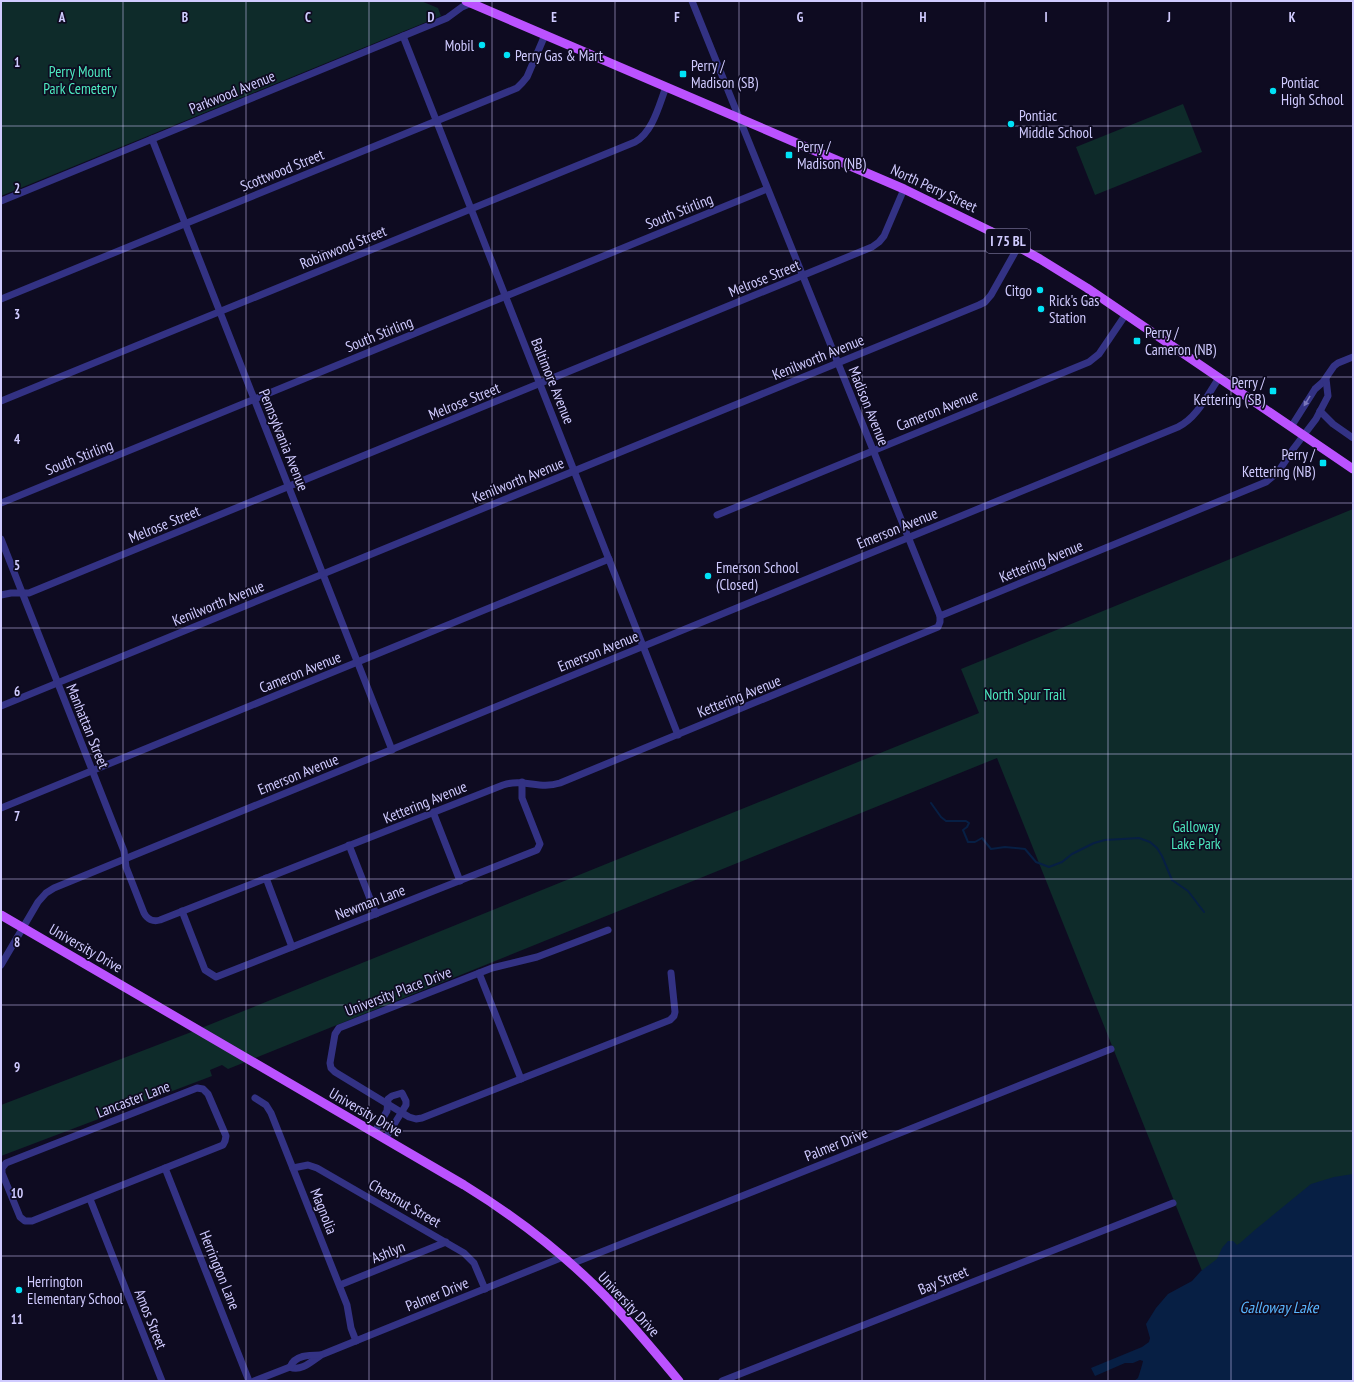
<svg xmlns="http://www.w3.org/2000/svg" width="1354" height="1382" font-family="'PT Sans Narrow',sans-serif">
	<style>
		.green { fill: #0e2b2a }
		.water { fill: #071f44 }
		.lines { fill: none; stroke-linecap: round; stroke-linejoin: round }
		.stream { stroke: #071f44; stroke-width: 2 }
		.minor { stroke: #333284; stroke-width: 7 }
		.major { stroke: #bb52ff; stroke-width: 9 }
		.oneway { fill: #7a77bb }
		.grid { fill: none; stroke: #d0cbff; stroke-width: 1; stroke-opacity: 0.55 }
		.poi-dot { fill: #00e2f6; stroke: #0e0b21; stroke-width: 1.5 }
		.labels { text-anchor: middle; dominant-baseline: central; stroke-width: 3.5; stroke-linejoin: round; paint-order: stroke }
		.shield { fill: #0e0b21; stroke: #9691bc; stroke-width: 1 }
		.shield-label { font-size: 14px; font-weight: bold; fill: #d0cbff }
		.poi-label { font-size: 15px; fill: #d0cbff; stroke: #0e0b21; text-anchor: start }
		.park-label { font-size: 15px; fill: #4de9bf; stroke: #0e0b21 }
		.street-label { font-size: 15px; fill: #d0cbff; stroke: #0e0b21 }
		.water-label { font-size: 16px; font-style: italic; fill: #59b6ff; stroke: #0e0b21 }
		.grid-label { font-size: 13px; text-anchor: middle; font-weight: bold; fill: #d0cbff; stroke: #0e0b21; stroke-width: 3.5; stroke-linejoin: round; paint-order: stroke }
	</style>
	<rect width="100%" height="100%" fill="#0e0b21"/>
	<g class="green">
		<polygon points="1,1 421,1 438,8 441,16 1,196"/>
		<polygon points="1183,104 1202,152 1095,195 1076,147"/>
		<polygon points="1353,509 1353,1326 1246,1381 997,758 228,1069 222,1065 210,1070 212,1076 1,1156 1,1105 194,1031 979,713 961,669"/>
	</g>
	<path class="water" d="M1353,1174V1381H1134L1138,1378C1139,1376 1143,1362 1143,1361L1140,1360L1133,1363H1125L1095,1376L1091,1368L1142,1347L1149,1342L1150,1338L1146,1324L1156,1308L1168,1294L1192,1281L1201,1271L1217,1259L1222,1248L1228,1241H1233L1237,1245L1240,1243L1256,1229L1311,1184L1334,1177Z"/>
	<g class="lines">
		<polyline class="stream" points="931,803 941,817 946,821 966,821 969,823 967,827 963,830 968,842 975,842 982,838 991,849 1005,847 1025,849 1036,862 1049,867 1062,862 1072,854 1094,843 1105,840 1139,838 1150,842 1157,848 1162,856 1172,880 1188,891 1204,912"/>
		<g class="minor">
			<polyline points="403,36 678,735"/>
			<polyline points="152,139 392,750"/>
			<polyline points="1,201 447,18 462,7 474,2"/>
			<polyline points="1,299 517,88 522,83 527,77 545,35"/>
			<path d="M1,401L635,142C653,132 659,105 666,87"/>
			<polyline points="1320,411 1333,424 1353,438"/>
			<polyline points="1291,427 1315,389 1323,382 1334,366 1338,363 1353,357"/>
			<polyline points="1,503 767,189"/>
			<polyline points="717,515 1089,362 1099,354 1126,314"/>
			<path d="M1,539L124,851L126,867L144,913C147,919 153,922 160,920L503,785C524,778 539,790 560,783L938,627L940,622V616L692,1"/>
			<polyline points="1,595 11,593 29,593 872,247 879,242 884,236 904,189"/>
			<polyline points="940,616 1266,482 1278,472 1294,448 1316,419 1328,396 1326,379"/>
			<polyline points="1,706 979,305 985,302 991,295 1018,247"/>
			<polyline points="1,808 609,559"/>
			<polyline points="433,812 460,881"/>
			<polyline points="349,845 376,914"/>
			<polyline points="266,878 292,947"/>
			<polyline points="182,911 205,970 216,977 537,850 540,844 522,798 522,782"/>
			<polyline points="608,930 537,957 492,968 339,1028 335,1034 330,1063 331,1068 335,1072 409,1117 416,1119 422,1118 670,1020 674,1016 675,1012 671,973"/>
			<path d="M1,965L38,902L46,893L54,888L1178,427C1197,418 1208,394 1219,378"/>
			<polyline points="479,973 521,1079"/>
			<polygon points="197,1088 203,1089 208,1094 226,1136 225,1141 223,1145 32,1221 25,1221 20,1217 2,1173 2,1168 6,1163"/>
			<polyline points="255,1098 266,1105 271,1113 347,1305 351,1328 356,1341"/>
			<polyline points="374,1133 387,1111 388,1099 392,1096 402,1093 406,1101 406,1105 385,1139"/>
			<polyline points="165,1168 249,1381"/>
			<polyline points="293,1168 308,1165 317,1168 464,1253 474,1263 485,1289"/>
			<polyline points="90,1199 162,1381"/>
			<polyline points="571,1264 1111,1049"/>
			<polyline points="340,1285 446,1242"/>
			<path d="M290,1367C301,1372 312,1361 321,1355L563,1257"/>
			<path d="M254,1381L290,1367C295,1355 309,1355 320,1355"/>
			<polyline points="722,1381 1173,1203"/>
		</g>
		<g class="major">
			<polyline points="466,1 904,189 990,231 1040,259 1087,288 1353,469"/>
			<path d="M1,915L464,1185C516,1217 563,1253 605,1296C631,1323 655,1352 679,1381"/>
		</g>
	</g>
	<defs><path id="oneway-solid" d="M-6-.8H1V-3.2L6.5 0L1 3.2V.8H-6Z"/></defs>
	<use class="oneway" href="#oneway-solid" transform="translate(1307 401) rotate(121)"/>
	<path class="grid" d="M123,1V1381M246,1V1381M369,1V1381M492,1V1381M615,1V1381M739,1V1381M862,1V1381M985,1V1381M1108,1V1381M1231,1V1381M1,126H1353M1,251H1353M1,377H1353M1,503H1353M1,628H1353M1,754H1353M1,879H1353M1,1005H1353M1,1131H1353M1,1256H1353"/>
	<g class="poi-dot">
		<circle cx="482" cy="45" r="4"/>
		<circle cx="507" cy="55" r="4"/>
		<rect x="679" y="70" width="8" height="8" rx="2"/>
		<circle cx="1273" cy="91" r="4"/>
		<circle cx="1011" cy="124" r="4"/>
		<rect x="785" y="151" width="8" height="8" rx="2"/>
		<circle cx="1040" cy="290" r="4"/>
		<circle cx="1041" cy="309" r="4"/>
		<rect x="1133" y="337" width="8" height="8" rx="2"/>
		<rect x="1269" y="387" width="8" height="8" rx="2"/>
		<rect x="1319" y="459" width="8" height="8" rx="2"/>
		<circle cx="708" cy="576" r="4"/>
		<circle cx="19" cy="1290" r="4"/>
	</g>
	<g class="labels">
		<rect class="shield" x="986" y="229" width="44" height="24" rx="3"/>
		<g class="shield-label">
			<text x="1008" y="241">I 75 BL</text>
		</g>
		<g class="poi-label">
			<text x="474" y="45" text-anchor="end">Mobil</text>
			<text x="515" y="55">Perry Gas &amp; Mart</text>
			<text x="691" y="65">Perry /<tspan x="691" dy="17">Madison (SB)</tspan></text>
			<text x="1281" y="82">Pontiac<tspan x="1281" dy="17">High School</tspan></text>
			<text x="1019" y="115">Pontiac<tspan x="1019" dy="17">Middle School</tspan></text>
			<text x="797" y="146">Perry /<tspan x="797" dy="17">Madison (NB)</tspan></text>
			<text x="1032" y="290" text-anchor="end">Citgo</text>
			<text x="1049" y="300">Rick's Gas<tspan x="1049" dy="17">Station</tspan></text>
			<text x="1145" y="332">Perry /<tspan x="1145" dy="17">Cameron (NB)</tspan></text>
			<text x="1265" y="382" text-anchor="end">Perry /<tspan x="1265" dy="17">Kettering (SB)</tspan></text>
			<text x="1315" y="454" text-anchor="end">Perry /<tspan x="1315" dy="17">Kettering (NB)</tspan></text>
			<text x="716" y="567">Emerson School<tspan x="716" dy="17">(Closed)</tspan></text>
			<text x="27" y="1281">Herrington<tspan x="27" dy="17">Elementary School</tspan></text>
		</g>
		<g class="park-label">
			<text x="80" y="71">Perry Mount<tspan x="80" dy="17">Park Cemetery</tspan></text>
			<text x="1025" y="694">North Spur Trail</text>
			<text x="1196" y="826">Galloway<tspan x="1196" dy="17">Lake Park</tspan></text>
		</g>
		<g class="street-label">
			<text transform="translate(232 92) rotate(-22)">Parkwood Avenue</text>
			<text transform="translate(282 170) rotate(-22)">Scottwood Street</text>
			<text transform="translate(934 188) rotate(25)">North Perry Street</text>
			<text transform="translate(679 211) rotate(-22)">South Stirling</text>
			<text transform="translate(343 247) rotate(-22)">Robinwood Street</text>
			<text transform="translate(764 278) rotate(-22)">Melrose Street</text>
			<text transform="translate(379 334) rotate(-22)">South Stirling</text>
			<text transform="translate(818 357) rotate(-22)">Kenilworth Avenue</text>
			<text transform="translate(553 381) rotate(68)">Baltimore Avenue</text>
			<text transform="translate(464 401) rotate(-22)">Melrose Street</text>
			<text transform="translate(869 406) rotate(68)">Madison Avenue</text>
			<text transform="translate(937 410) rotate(-22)">Cameron Avenue</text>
			<text transform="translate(284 440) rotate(68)">Pennsylvania Avenue</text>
			<text transform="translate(79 457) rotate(-22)">South Stirling</text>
			<text transform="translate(518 480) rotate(-22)">Kenilworth Avenue</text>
			<text transform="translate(164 524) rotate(-22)">Melrose Street</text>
			<text transform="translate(897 528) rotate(-22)">Emerson Avenue</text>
			<text transform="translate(1041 561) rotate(-22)">Kettering Avenue</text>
			<text transform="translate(218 603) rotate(-22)">Kenilworth Avenue</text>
			<text transform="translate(598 651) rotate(-22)">Emerson Avenue</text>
			<text transform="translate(300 672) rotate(-22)">Cameron Avenue</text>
			<text transform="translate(739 696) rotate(-22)">Kettering Avenue</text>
			<text transform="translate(88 726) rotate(68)">Manhattan Street</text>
			<text transform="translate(298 774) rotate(-22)">Emerson Avenue</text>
			<text transform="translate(425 802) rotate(-22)">Kettering Avenue</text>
			<text transform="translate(370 902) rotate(-21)">Newman Lane</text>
			<text transform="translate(86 948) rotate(30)">University Drive</text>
			<text transform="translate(398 991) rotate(-21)">University Place Drive</text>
			<text transform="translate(133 1099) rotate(-21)">Lancaster Lane</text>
			<text transform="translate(366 1112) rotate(30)">University Drive</text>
			<text transform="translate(836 1144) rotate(-22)">Palmer Drive</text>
			<text transform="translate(405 1203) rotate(30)">Chestnut Street</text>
			<text transform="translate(324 1211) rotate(68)">Magnolia</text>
			<text transform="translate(388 1252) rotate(-22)">Ashlyn</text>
			<text transform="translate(220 1270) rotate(68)">Herrington Lane</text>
			<text transform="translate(943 1280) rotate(-22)">Bay Street</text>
			<text transform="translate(437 1294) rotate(-22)">Palmer Drive</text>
			<text transform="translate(629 1304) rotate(47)">University Drive</text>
			<text transform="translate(151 1319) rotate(68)">Amos Street</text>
		</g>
		<g class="water-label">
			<text x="1279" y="1307">Galloway Lake</text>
		</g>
	</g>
	<g class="grid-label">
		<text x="62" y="22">A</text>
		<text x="185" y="22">B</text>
		<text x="308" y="22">C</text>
		<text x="431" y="22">D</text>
		<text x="554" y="22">E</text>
		<text x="677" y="22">F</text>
		<text x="800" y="22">G</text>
		<text x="923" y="22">H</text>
		<text x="1046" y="22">I</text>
		<text x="1169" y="22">J</text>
		<text x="1292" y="22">K</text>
		<text x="17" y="67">1</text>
		<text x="17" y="193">2</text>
		<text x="17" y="319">3</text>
		<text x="17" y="444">4</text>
		<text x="17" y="570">5</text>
		<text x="17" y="696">6</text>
		<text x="17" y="821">7</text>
		<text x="17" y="947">8</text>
		<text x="17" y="1072">9</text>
		<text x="17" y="1198">10</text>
		<text x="17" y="1324">11</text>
	</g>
	<rect width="1354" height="1382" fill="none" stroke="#d0cbff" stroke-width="4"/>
</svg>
